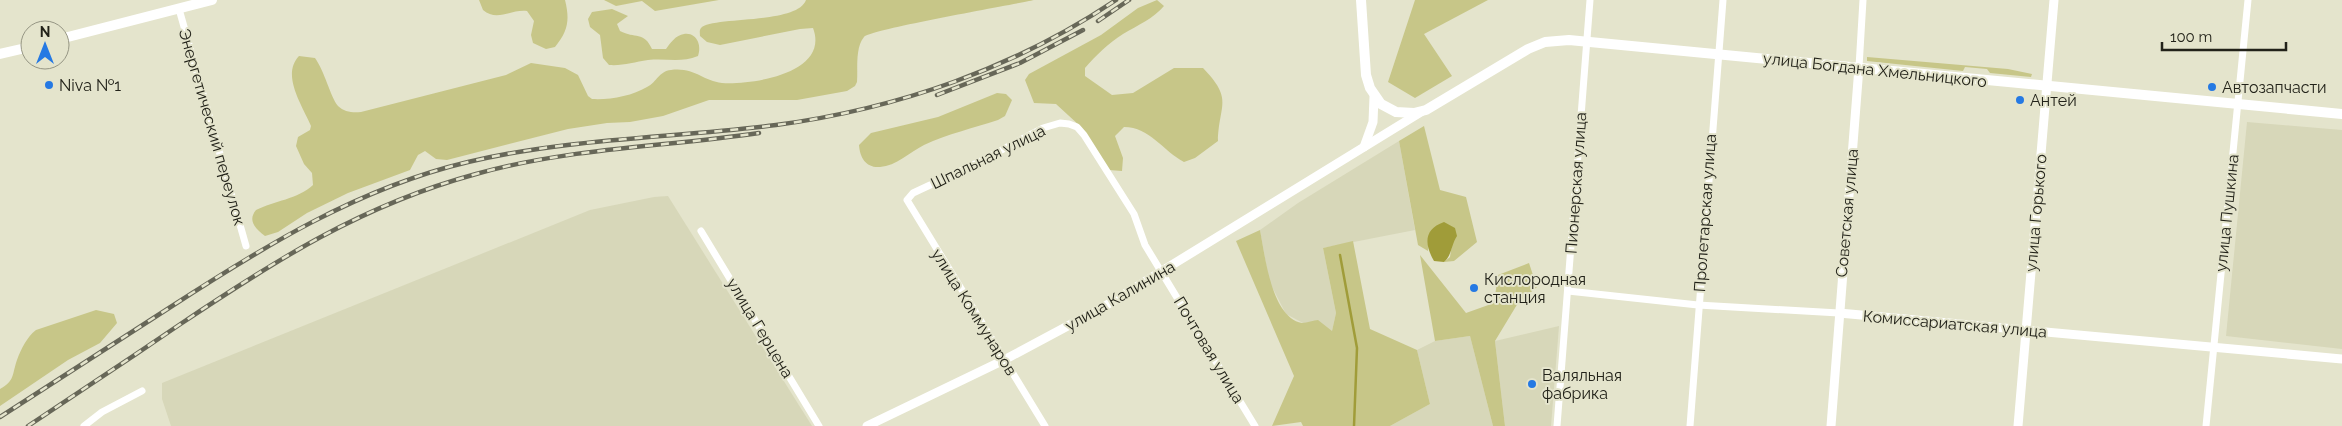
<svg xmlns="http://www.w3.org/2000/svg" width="2342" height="426" font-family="Raleway,sans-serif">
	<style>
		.built { fill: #d7d7b9 }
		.green { fill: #c7c688 }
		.water { fill: #a09c39 }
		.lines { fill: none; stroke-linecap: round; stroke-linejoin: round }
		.stream { stroke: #a09c39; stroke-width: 2.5 }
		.minor { stroke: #fff; stroke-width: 7 }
		.tertiary { stroke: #fff; stroke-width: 9 }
		.secondary { stroke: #fff; stroke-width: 10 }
		.rail-casing { stroke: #676758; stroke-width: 4.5 }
		.rail { stroke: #e4e4cc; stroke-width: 2.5; stroke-dasharray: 8; stroke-linecap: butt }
		.poi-dot { fill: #2579e3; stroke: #e4e4cc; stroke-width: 2 }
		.labels { text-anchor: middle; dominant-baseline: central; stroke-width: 4; stroke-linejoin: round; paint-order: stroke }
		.street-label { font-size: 16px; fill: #222219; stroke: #e4e4cc }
		.poi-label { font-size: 16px; fill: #222219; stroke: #e4e4cc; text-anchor: start }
	</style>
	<rect width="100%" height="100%" fill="#e4e4cc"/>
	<g class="built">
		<polygon points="2247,122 2342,130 2342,349 2226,336"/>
		<polygon points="1399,141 1415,230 1323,248 1336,313 1332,331 1303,323 1286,314 1269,281 1260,230 1298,203"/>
		<polygon points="668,196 812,426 171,426 162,399 162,383 590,210 654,197"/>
		<polygon points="1559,326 1551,426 1505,426 1495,341"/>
		<polygon points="1470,336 1493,426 1390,426 1430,404 1417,350 1435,341"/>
	</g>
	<g class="green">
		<path d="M479,0H565C570,20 568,31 555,47L546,49L533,43L531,35L534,21L527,11C511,9 497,22 483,10Z"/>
		<polygon points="604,0 719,0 655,11 642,1 616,6"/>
		<path d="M806,0H1034C1012,5 871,29 864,37C855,48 858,68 857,82L855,86L847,91L797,100H709L663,116L630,122L607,123L568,129L447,160L436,159L425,151L418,155L410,170L348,193L307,213L278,232L265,236C256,229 247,221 256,210C274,201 298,199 313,185L312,173L304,164L296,146L298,137L310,130L311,126C302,105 281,75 299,56L315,58C325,72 330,96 338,106C344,112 353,113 361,112L506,75L531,63L565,68L578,75L588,96L592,99C610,100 632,96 647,87C657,82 659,71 671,70C694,67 703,81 722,83C753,85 830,73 813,28L800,29L720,45L707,42L700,36C700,33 699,31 701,28C711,16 797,25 806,0Z"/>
		<path d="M1157,0L1164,6C1153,19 1138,25 1123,34C1109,43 1096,55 1085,68V76L1112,95L1133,93L1174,68H1203C1234,100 1219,104 1218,141L1195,158L1184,162C1163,151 1150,127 1124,127L1115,136L1123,158L1122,171L1109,170L1080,126L1056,104L1034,103L1025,80L1029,74L1101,35L1138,8Z"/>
		<polygon points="1415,0 1488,0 1424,34 1452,76 1415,98 1388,82"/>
		<path d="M612,9L628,16L617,24L620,31C635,39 644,31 652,49H666C670,43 676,35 684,34C697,32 702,46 698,56C681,63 666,58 648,60C634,62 623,66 609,65L603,58L600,35L590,27L588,19L592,12Z"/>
		<polygon points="1867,57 2008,69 2032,74 2031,77 1990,73 1987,69 1965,67 1963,71 1867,61"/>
		<path d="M997,93L1006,94L1012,100L1005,116L998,120C973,128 948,134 924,145C910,152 896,166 880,167C866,168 860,158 859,145L871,133L938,117Z"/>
		<polygon points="1424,126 1440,190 1466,197 1477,242 1454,261 1444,262 1450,257 1452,244 1429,233 1428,251 1418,245 1399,141"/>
		<path d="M1260,230C1265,255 1271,317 1302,323C1307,323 1314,320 1318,320L1332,331L1336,313L1323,248L1353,241L1370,329L1417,350L1430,404L1390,426H1303L1301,422L1272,426L1294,376L1236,241Z"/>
		<polygon points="1420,255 1466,313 1494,303 1498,275 1529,263 1537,287 1518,303 1495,341 1505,426 1493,426 1470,336 1435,341"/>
		<path d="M96,310L114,314L117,323L100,343L68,360L0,406V389C15,381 12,374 17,360C21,349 27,337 36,330Z"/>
	</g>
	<path class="water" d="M1444,222L1455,228L1457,236C1451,245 1452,255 1444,262L1434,261C1424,244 1424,229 1444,222Z"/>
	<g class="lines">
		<polyline class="stream" points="1340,255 1357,348 1354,426"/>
		<g class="minor">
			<polyline points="179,9 246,246"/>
			<polyline points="1859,67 1863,0"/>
			<polyline points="701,231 819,426"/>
			<polyline points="1568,291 1698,305 1839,313"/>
			<polyline points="84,426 102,412 142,391"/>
			<polyline points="1045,426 907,200 913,193 975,164 1043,128 1060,123 1069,124 1077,127 1084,135 1134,214 1145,245 1255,426"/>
			<polyline points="1557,426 1590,0"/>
			<polyline points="1690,426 1723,0"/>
			<polyline points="2206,426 2248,0"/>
		</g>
		<g class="tertiary">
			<polyline points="1364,147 1373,122 1374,97"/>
			<polyline points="1839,313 2342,359"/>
			<polyline points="867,426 1004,360 1105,306 1421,112"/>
			<polyline points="1831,426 1859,67"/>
			<polyline points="2018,426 2054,0"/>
		</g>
		<g class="secondary">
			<polyline points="1361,0 1366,75 1370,88 1381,104 1396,112 1414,113 1426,110 1528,49 1545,42 1569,40 2342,114"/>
			<polyline points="60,39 212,0"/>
			<polyline points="0,54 30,47"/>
		</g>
		<g class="rail-casing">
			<g id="rail">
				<polyline points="1098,21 1129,0"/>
				<polyline points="937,95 1020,63 1083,30"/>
				<path d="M0,417C56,381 113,344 169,308C263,247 358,188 468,162C570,138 673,138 776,125C897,109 1015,68 1116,0"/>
				<path d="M28,426C79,392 129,359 179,325C276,260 362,205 476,174C568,148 665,147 759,133"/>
			</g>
		</g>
		<use href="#rail" class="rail"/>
	</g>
	<g class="poi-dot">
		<circle cx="49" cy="85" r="5"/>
		<circle cx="2212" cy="87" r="5"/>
		<circle cx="2020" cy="100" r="5"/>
		<circle cx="1474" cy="288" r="5"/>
		<circle cx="1532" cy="384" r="5"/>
	</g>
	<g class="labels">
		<g class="street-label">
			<text transform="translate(1875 70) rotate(6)">улица Богдана Хмельницкого</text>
			<text transform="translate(212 127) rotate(74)">Энергетический переулок</text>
			<text transform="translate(988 157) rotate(-26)">Шпальная улица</text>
			<text transform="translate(1576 183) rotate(-86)">Пионерская улица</text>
			<text transform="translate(1705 213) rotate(-86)">Пролетарская улица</text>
			<text transform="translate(1847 213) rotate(-85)">Советская улица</text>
			<text transform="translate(2036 213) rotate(-85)">улица Горького</text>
			<text transform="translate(2227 213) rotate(-84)">улица Пушкина</text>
			<text transform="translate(1120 296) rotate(-30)">улица Калинина</text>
			<text transform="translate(974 312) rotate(58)">улица Коммунаров</text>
			<text transform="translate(1955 324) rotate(5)">Комиссариатская улица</text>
			<text transform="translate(760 328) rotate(59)">улица Герцена</text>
			<text transform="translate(1209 350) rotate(59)">Почтовая улица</text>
		</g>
		<g class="poi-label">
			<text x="59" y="85">Niva №1</text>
			<text x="2222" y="87">Автозапчасти</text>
			<text x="2030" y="100">Антей</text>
			<text x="1484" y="279">Кислородная<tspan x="1484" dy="18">станция</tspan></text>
			<text x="1542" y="375">Валяльная<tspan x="1542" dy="18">фабрика</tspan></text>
		</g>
	</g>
	<g transform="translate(45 45)"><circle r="24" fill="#e4e4cc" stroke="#969684"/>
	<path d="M0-4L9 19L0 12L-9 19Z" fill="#2579e3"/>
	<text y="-8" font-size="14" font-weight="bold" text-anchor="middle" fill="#222219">N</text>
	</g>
	<path d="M2162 42v8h124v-8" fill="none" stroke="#222219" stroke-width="2.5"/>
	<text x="2170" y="42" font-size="15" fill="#222219" stroke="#e4e4cc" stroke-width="4" paint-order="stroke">100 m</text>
</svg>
